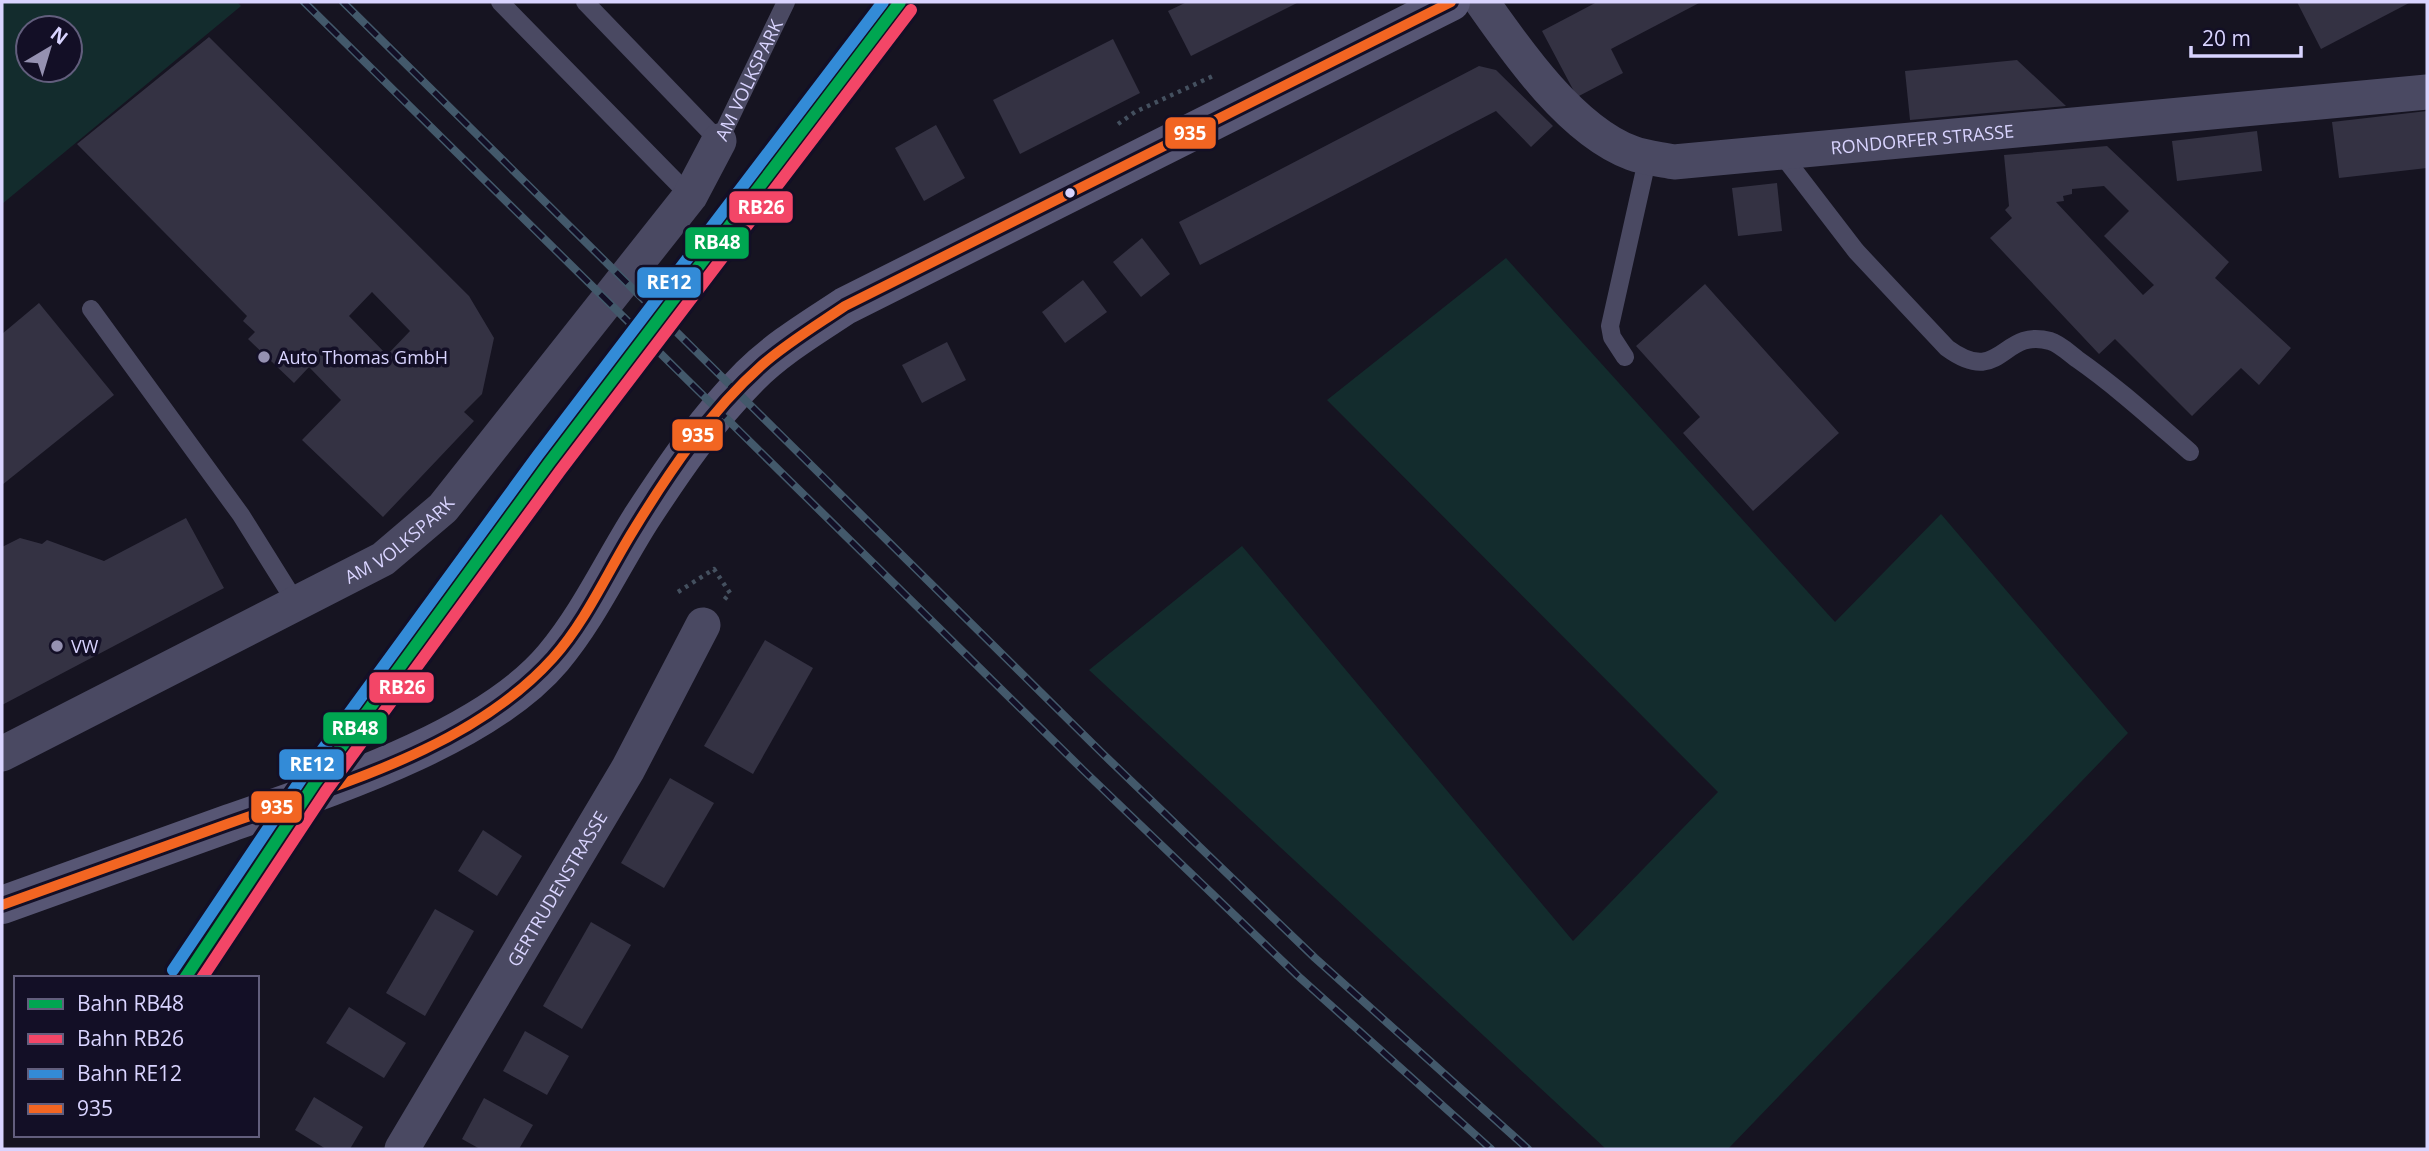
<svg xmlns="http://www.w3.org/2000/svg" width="2429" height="1151" font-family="'Open Sans',sans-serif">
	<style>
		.green { fill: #132c2d; fill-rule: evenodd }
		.building { fill: #343243; fill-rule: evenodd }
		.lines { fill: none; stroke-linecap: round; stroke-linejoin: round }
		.path { stroke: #44505f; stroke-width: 4.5; stroke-dasharray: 3.5 5; stroke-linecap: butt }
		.lane { stroke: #4a4962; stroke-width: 18 }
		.street { stroke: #4a4962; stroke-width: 35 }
		.secondary { stroke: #575674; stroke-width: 38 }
		.rail-casing { stroke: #43596b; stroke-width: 8 }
		.rail { stroke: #130f26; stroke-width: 5; stroke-dasharray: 16; stroke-linecap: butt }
		.bus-1-casing { stroke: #130f26; stroke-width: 16 }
		.bus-1 { stroke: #f26522; stroke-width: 10 }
		.rail-1-casing { stroke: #130f26; stroke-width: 18 }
		.rail-2-casing { stroke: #130f26; stroke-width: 18 }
		.rail-3-casing { stroke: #130f26; stroke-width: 18 }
		.rail-1 { stroke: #00a651; stroke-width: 12 }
		.rail-2 { stroke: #f34667; stroke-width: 12 }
		.rail-3 { stroke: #338bd7; stroke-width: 12 }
		.bus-dot { fill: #d9d4ff; stroke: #130f26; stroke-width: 2.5 }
		.poi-dot { fill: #9591b1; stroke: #130f26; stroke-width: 2.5 }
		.labels { text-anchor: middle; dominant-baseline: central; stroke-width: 7; stroke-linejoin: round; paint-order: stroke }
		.street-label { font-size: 18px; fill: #d9d4ff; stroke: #130f26 }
		.poi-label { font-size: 18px; fill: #d9d4ff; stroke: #130f26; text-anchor: start }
		.line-badge { stroke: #130f26; stroke-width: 2.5 }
		.badge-label { font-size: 19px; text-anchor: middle; font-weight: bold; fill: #fff }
	</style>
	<rect width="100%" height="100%" fill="#161421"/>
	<g class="green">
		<path d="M2,2H237L241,6L2,204ZM28,28H70V70H28Z"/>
		<polygon points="1506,258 1835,622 1941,514 2128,733 1728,1149 1606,1149 1089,670 1242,546 1573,941 1718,792 1327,400"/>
	</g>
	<g class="building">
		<polygon points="1187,2 1299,2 1191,56 1168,11"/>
		<polygon points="1597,2 1701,2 1611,49 1623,73 1577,97 1542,31"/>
		<polygon points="2297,2 2411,2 2321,49"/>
		<path d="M209,37L469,296L494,338L482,394L464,412L474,421L383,517L302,440L341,400L309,367L294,383L248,339L255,332L243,321L247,316L77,144ZM372,292L410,331L387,355L349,316Z"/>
		<polygon points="1113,39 1140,93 1020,154 993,100"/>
		<polygon points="2017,60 2066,106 1910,120 1905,71"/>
		<polygon points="1479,66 1496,70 1553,126 1531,147 1496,111 1200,265 1179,222"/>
		<polygon points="2427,111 2427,168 2339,178 2332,122"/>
		<polygon points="936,125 965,178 924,201 895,148"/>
		<polygon points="2257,131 2262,171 2177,181 2172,141"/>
		<path d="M2107,146L2229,262L2215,278L2291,348L2259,385L2241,368L2192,416L2115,339L2099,354L1990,238L2012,218L2005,210L2009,206L2004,155ZM2104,186L2129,211L2104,236L2154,285L2143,295L2056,202L2064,201L2063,196L2072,194V189Z"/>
		<polygon points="1777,183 1782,231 1738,236 1732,188"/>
		<polygon points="1142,238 1170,274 1141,297 1113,262"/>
		<polygon points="1083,280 1107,312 1065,343 1042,312"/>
		<polygon points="1705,284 1839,433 1753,511 1683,433 1700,417 1636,346"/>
		<polygon points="39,303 114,395 2,485 2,334"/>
		<polygon points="947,342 966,380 922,403 902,365"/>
		<polygon points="186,518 224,588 2,705 2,547 20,538 42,544 47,540 104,561"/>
		<polygon points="765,640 813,668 753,774 704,746"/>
		<polygon points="670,778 714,803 664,888 621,863"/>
		<polygon points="483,830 522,856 497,896 458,871"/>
		<polygon points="435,909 474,931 425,1016 386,993"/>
		<polygon points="591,922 631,945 582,1029 543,1006"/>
		<polygon points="349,1007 406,1043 384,1078 326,1043"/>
		<polygon points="525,1031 569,1056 547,1095 503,1071"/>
		<polygon points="314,1097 363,1127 350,1149 326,1149 295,1130"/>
		<polygon points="484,1098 533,1125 519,1149 480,1149 462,1139"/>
	</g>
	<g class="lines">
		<g class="path">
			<polyline points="1118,124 1135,112 1213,76"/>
			<polyline points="678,592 714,569 730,593 724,600"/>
		</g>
		<g class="lane">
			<polyline points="500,2 690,196"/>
			<path id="s1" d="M585,2L719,141L786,2"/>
			<path d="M1780,152L1856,251L1947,348C2002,388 2001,327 2050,341C2060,344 2069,353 2077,359C2117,387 2153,420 2190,452"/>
			<polyline points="91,309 241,515 296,603"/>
			<polyline points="1625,357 1612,337 1610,326 1648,156"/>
		</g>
		<g class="street">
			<path id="s2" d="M1482,2C1517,52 1572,131 1632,153C1645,158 1660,159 1674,162L2427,92"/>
			<path id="s3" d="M2,754L383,559L443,508L690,196L719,141"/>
			<path id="s4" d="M402,1149L628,769L703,625"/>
		</g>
		<path class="secondary" d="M2,905C78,878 154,851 230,823C327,789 486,738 553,658C589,615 612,564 642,517C674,468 708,418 750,376C778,348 812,328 845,306L1451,2"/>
		<g class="rail-casing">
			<g id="rail">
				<polyline points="304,2 1083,770 1298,976 1491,1149"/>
				<polyline points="343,2 1101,752 1315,958 1528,1149"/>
			</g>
		</g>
		<use href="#rail" class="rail"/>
		<g class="bus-1-casing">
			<path id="bus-1" d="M2,905C78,878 154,850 230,823C340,784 472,748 553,658C586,621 607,573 633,531C669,472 710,411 762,365C787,343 817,325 845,306L1451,2"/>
		</g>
		<use href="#bus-1" class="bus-1"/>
		<g class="rail-1-casing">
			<polyline id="rail-1" points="185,978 315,783 549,463 900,2"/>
		</g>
		<g class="rail-2-casing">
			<polyline id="rail-2" points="202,978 326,791 560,471 911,10"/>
		</g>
		<g class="rail-3-casing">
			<polyline id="rail-3" points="173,970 304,775 538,455 883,2"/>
		</g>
		<use href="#rail-1" class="rail-1"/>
		<use href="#rail-2" class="rail-2"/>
		<use href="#rail-3" class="rail-3"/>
	</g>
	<circle class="bus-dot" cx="1070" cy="193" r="6"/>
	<g class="poi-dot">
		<circle cx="264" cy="357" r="7"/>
		<circle cx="57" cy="646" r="7"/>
	</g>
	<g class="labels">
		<g class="street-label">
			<text stroke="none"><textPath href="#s1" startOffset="261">AM VOLKSPARK</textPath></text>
			<text stroke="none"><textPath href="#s2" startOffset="508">RONDORFER STRASSE</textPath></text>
			<text stroke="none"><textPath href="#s3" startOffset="452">AM VOLKSPARK</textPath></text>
			<text stroke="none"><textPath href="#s4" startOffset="303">GERTRUDENSTRASSE</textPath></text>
		</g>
		<g class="poi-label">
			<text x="278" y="357">Auto Thomas GmbH</text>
			<text x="71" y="646">VW</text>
		</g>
	</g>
	<g class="line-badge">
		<rect x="1164" y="116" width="53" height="34" rx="7" fill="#f26522"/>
		<rect x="728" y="190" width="66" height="34" rx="7" fill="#f34667"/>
		<rect x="684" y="226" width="66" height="34" rx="7" fill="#00a651"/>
		<rect x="636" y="266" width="66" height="33" rx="7" fill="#338bd7"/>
		<rect x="671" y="418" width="53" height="34" rx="7" fill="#f26522"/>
		<rect x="368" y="671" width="67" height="33" rx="7" fill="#f34667"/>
		<rect x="322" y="711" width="66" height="34" rx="7" fill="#00a651"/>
		<rect x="278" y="748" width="67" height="33" rx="7" fill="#338bd7"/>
		<rect x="250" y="790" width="53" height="34" rx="7" fill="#f26522"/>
	</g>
	<g class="badge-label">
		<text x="1190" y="140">935</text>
		<text x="761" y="214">RB26</text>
		<text x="717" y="249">RB48</text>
		<text x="669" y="289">RE12</text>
		<text x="698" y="442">935</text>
		<text x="402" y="694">RB26</text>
		<text x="355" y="735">RB48</text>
		<text x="312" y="771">RE12</text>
		<text x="277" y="814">935</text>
	</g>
	<rect width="2429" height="1151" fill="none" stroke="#d9d4ff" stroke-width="7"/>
	<rect x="14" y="976" width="245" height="161" fill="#130f26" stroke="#625e7d" stroke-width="2"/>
	<rect x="28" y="999" width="35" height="10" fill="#00a651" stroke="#625e7d" stroke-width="2"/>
	<text x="77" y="1011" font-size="21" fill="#d9d4ff">Bahn RB48</text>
	<rect x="28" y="1034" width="35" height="10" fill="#f34667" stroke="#625e7d" stroke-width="2"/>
	<text x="77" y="1046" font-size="21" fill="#d9d4ff">Bahn RB26</text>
	<rect x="28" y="1069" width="35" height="10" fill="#338bd7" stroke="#625e7d" stroke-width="2"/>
	<text x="77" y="1081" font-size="21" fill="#d9d4ff">Bahn RE12</text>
	<rect x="28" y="1104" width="35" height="10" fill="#f26522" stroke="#625e7d" stroke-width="2"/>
	<text x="77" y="1116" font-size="21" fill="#d9d4ff">935</text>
	<g transform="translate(49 49) rotate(38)"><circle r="33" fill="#130f26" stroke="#625e7d" stroke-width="2"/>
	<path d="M0-5L12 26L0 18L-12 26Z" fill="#9591b1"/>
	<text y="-10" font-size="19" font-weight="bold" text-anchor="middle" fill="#d9d4ff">N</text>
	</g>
	<path d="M2191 46v10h110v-10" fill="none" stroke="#d9d4ff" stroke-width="3.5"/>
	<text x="2202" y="46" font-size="21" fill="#d9d4ff" stroke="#130f26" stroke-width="5" paint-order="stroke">20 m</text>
</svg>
